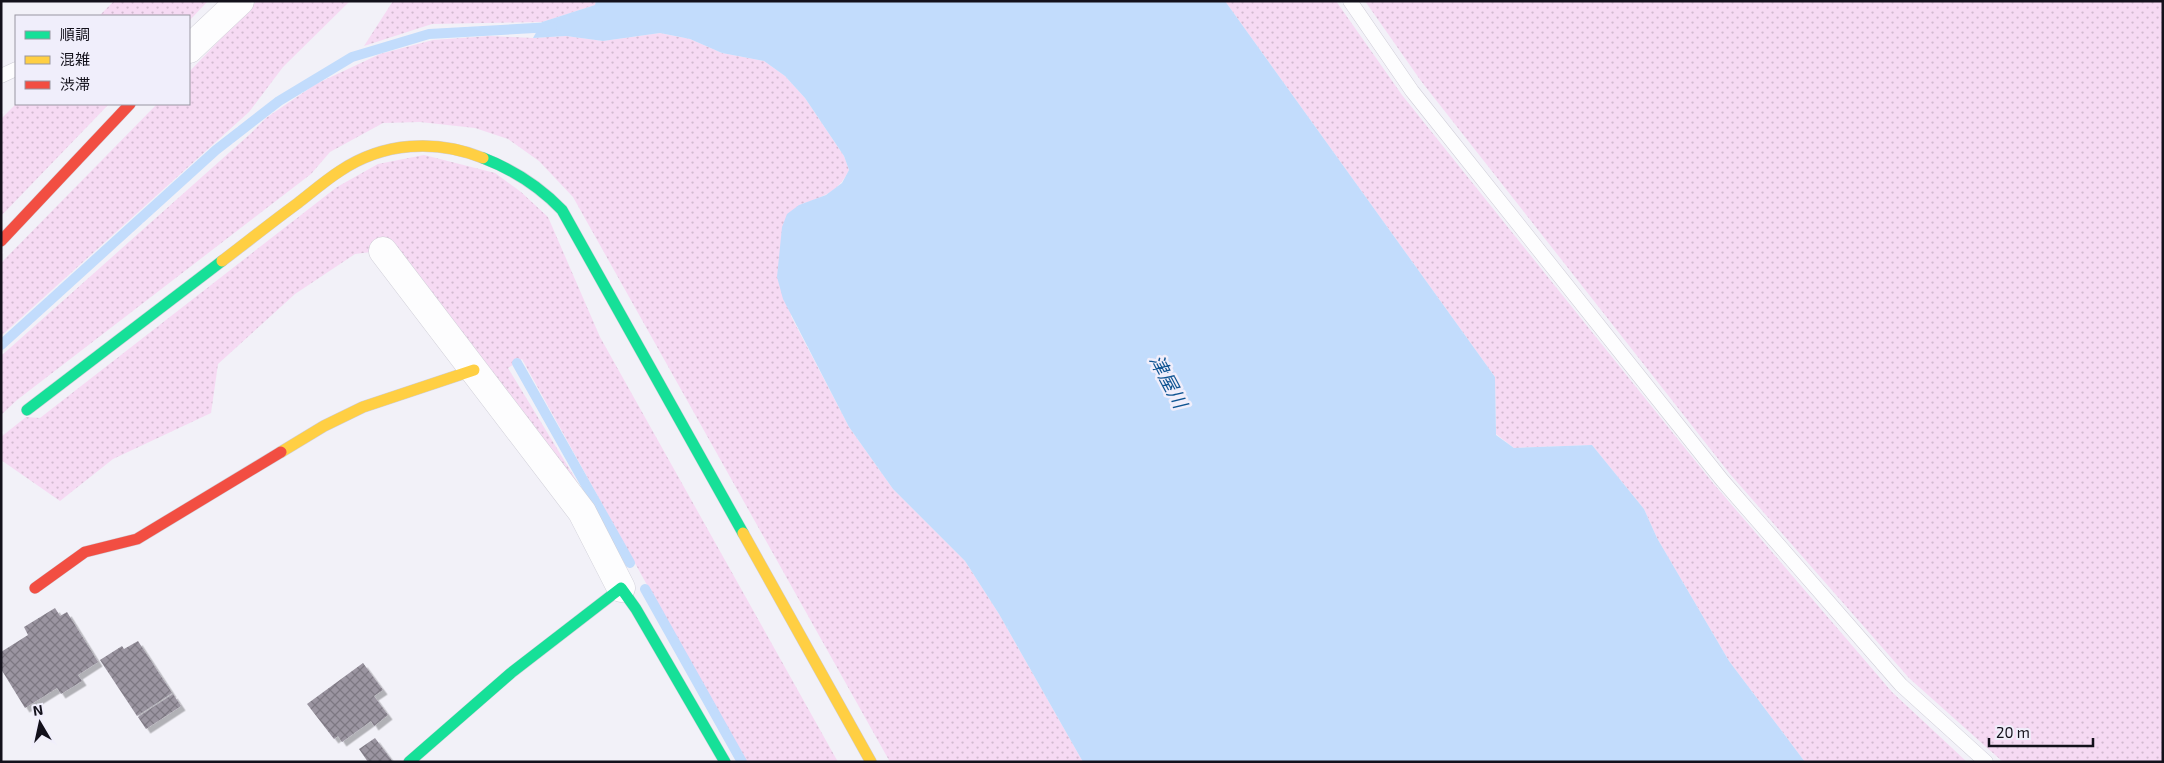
<svg xmlns="http://www.w3.org/2000/svg" width="2164" height="763" font-family="'Exo 2','Noto Sans JP',sans-serif">
	<style>
		.grass { fill: url(#grass-dots) }
		.water { fill: #c2dcfc }
		.lines { fill: none; stroke-linecap: round; stroke-linejoin: round }
		.stream { stroke: #c2dcfc; stroke-width: 10 }
		.building { fill: url(#building-cross-hatch); filter: url(#shadow) }
		.lane-casing { stroke: #cfced7; stroke-width: 15 }
		.street-casing { stroke: #cfced7; stroke-width: 29 }
		.fast-casing { stroke: #cfced7; stroke-width: 12 }
		.slow-casing { stroke: #cfced7; stroke-width: 12 }
		.jam-casing { stroke: #cfced7; stroke-width: 12 }
		.lane { stroke: #fdfdfe; stroke-width: 14 }
		.street { stroke: #fdfdfe; stroke-width: 28 }
		.fast { stroke: #16e098; stroke-width: 11 }
		.slow { stroke: #ffcf43; stroke-width: 11 }
		.jam { stroke: #f24e42; stroke-width: 11 }
		.labels { text-anchor: middle; dominant-baseline: central; stroke-width: 5; stroke-linejoin: round; paint-order: stroke }
		.water-label { font-size: 19px; font-style: italic; fill: #0f5492; stroke: #f0eefb }
	</style>
	<defs>
		<pattern id="grass-dots" width="8" height="8" patternUnits="userSpaceOnUse" patternTransform="scale(1.25)"><rect width="8" height="8" fill="#f6daf3"/><path d="M2 2h.1M6 6h.1" fill="none" stroke="#d2bad0" stroke-width="1.8" stroke-linecap="round"/></pattern>
		<pattern id="building-cross-hatch" width="8" height="8" patternUnits="userSpaceOnUse" patternTransform="scale(1.25)"><rect width="8" height="8" fill="#9b95a1"/><path d="M0 0l8 8M0 8l8-8" fill="none" stroke="#7d7882"/></pattern>
		<filter id="shadow"><feDropShadow dx="4.5" dy="4.5" stdDeviation="0" flood-color="#0004"/></filter>
	</defs>
	<rect width="100%" height="100%" fill="#f2f1f8"/>
	<g class="grass">
		<polygon points="114,1 208,1 189,21 189,16 99,16"/>
		<polygon points="257,1 350,1 283,67 249,112 1,336 1,263 157,104 189,104 189,72"/>
		<polygon points="393,1 596,1 595,5 542,22 432,24 364,46"/>
		<polygon points="1225,1 1336,1 1402,95 1713,483 1892,692 1967,762 1805,762 1729,661 1657,538 1644,509 1592,445 1514,448 1496,434 1495,377"/>
		<polygon points="1365,1 2163,1 2163,762 2003,762 1909,678 1730,474 1421,81"/>
		<path d="M660,33L690,39L722,53L764,61L785,76L805,98L844,156L849,170C838,193 822,197 799,205L791,316L849,427L893,489L965,561L999,614L1083,762H890L573,197L539,161L508,139L475,128L420,122L383,123L330,152L311,174L17,400L1,415V356L249,135L266,118L316,84L380,54L433,40L490,36L533,38L566,36L603,41Z"/>
		<polygon points="16,104 109,104 1,216 1,119"/>
		<polygon points="424,155 495,173 521,192 548,217 600,337 838,762 745,762 522,359 508,368 592,506 379,251 355,254 295,294 218,364 211,413 113,459 60,501 1,460 1,437 26,417 40,418 337,187 378,164"/>
	</g>
	<polygon class="water" points="596,1 1225,1 1495,377 1496,435 1514,448 1592,445 1644,509 1657,538 1729,661 1805,762 1083,762 999,614 965,561 893,489 849,427 783,299 777,277 782,227 787,214 799,205 826,195 842,183 849,170 844,156 805,98 785,76 764,61 722,53 690,39 660,33 603,41 566,36 533,38 542,22 595,5"/>
	<g class="lines">
		<g class="stream">
			<polyline points="1,345 216,150 279,101 352,57 429,34 552,27"/>
			<polyline points="517,363 630,563"/>
			<polyline points="645,589 742,762"/>
		</g>
	</g>
	<g class="building">
		<polygon points="55,608 60,616 67,612 98,662 78,675 82,681 61,694 57,688 25,708 1,669 1,652 28,635 24,627"/>
		<polygon points="138,641 172,693 137,716 100,660 122,646 124,649"/>
		<polygon points="363,663 383,690 374,696 388,715 374,726 371,721 342,742 338,736 334,739 307,704"/>
		<polygon points="173,694 181,706 146,729 138,717"/>
		<polygon points="375,738 393,762 368,762 359,749"/>
	</g>
	<g class="lines">
		<g class="lane-casing">
			<g id="lane">
				<polyline points="1350,1 1412,91 1722,480 1901,685 1986,762"/>
				<polyline points="1,76 16,69"/>
			</g>
		</g>
		<g class="street-casing">
			<g id="street">
				<polyline points="189,49 240,1"/>
				<polyline points="383,251 582,512 621,588"/>
			</g>
		</g>
		<g class="fast-casing">
			<g id="fast">
				<path d="M483,158C514,170 539,186 562,210L743,533"/>
				<polyline points="27,410 222,261"/>
				<polyline points="409,762 511,673 621,588 636,609 725,762"/>
			</g>
		</g>
		<g class="slow-casing">
			<g id="slow">
				<path d="M222,261C247,242 272,222 298,203C312,192 326,180 340,171C383,142 436,139 483,158"/>
				<polyline points="281,452 324,426 363,407 474,370"/>
				<polyline points="743,533 871,762"/>
			</g>
		</g>
		<g class="jam-casing">
			<g id="jam">
				<polyline points="1,241 130,104"/>
				<polyline points="35,588 85,552 137,539 281,452"/>
			</g>
		</g>
		<use href="#lane" class="lane"/>
		<use href="#street" class="street"/>
		<use href="#fast" class="fast"/>
		<use href="#slow" class="slow"/>
		<use href="#jam" class="jam"/>
	</g>
	<g class="labels">
		<g class="water-label">
			<text transform="translate(1169 381) rotate(62)">津屋川</text>
		</g>
	</g>
	<rect width="2164" height="763" fill="none" stroke="#13111b" stroke-width="5"/>
	<rect x="15" y="15" width="175" height="90" fill="#f0eefb" stroke="#9896a1"/>
	<rect x="25" y="31" width="25" height="8" fill="#16e098" stroke="#9896a1"/>
	<text x="60" y="40" font-size="15" fill="#13111b">順調</text>
	<rect x="25" y="56" width="25" height="8" fill="#ffcf43" stroke="#9896a1"/>
	<text x="60" y="65" font-size="15" fill="#13111b">混雑</text>
	<rect x="25" y="81" width="25" height="8" fill="#f24e42" stroke="#9896a1"/>
	<text x="60" y="90" font-size="15" fill="#13111b">渋滞</text>
	<g transform="translate(40 723) rotate(351)" stroke="#f0eefb" stroke-width="4" paint-order="stroke">
	<path d="M0-4L9 19L0 12L-9 19Z" fill="#13111b"/>
	<text y="-8" font-size="14" font-weight="bold" text-anchor="middle" fill="#13111b">N</text>
	</g>
	<path d="M1989 738v8h104v-8" fill="none" stroke="#13111b" stroke-width="2.5"/>
	<text x="1996" y="738" font-size="15" fill="#13111b" stroke="#f0eefb" stroke-width="4" paint-order="stroke">20 m</text>
</svg>
